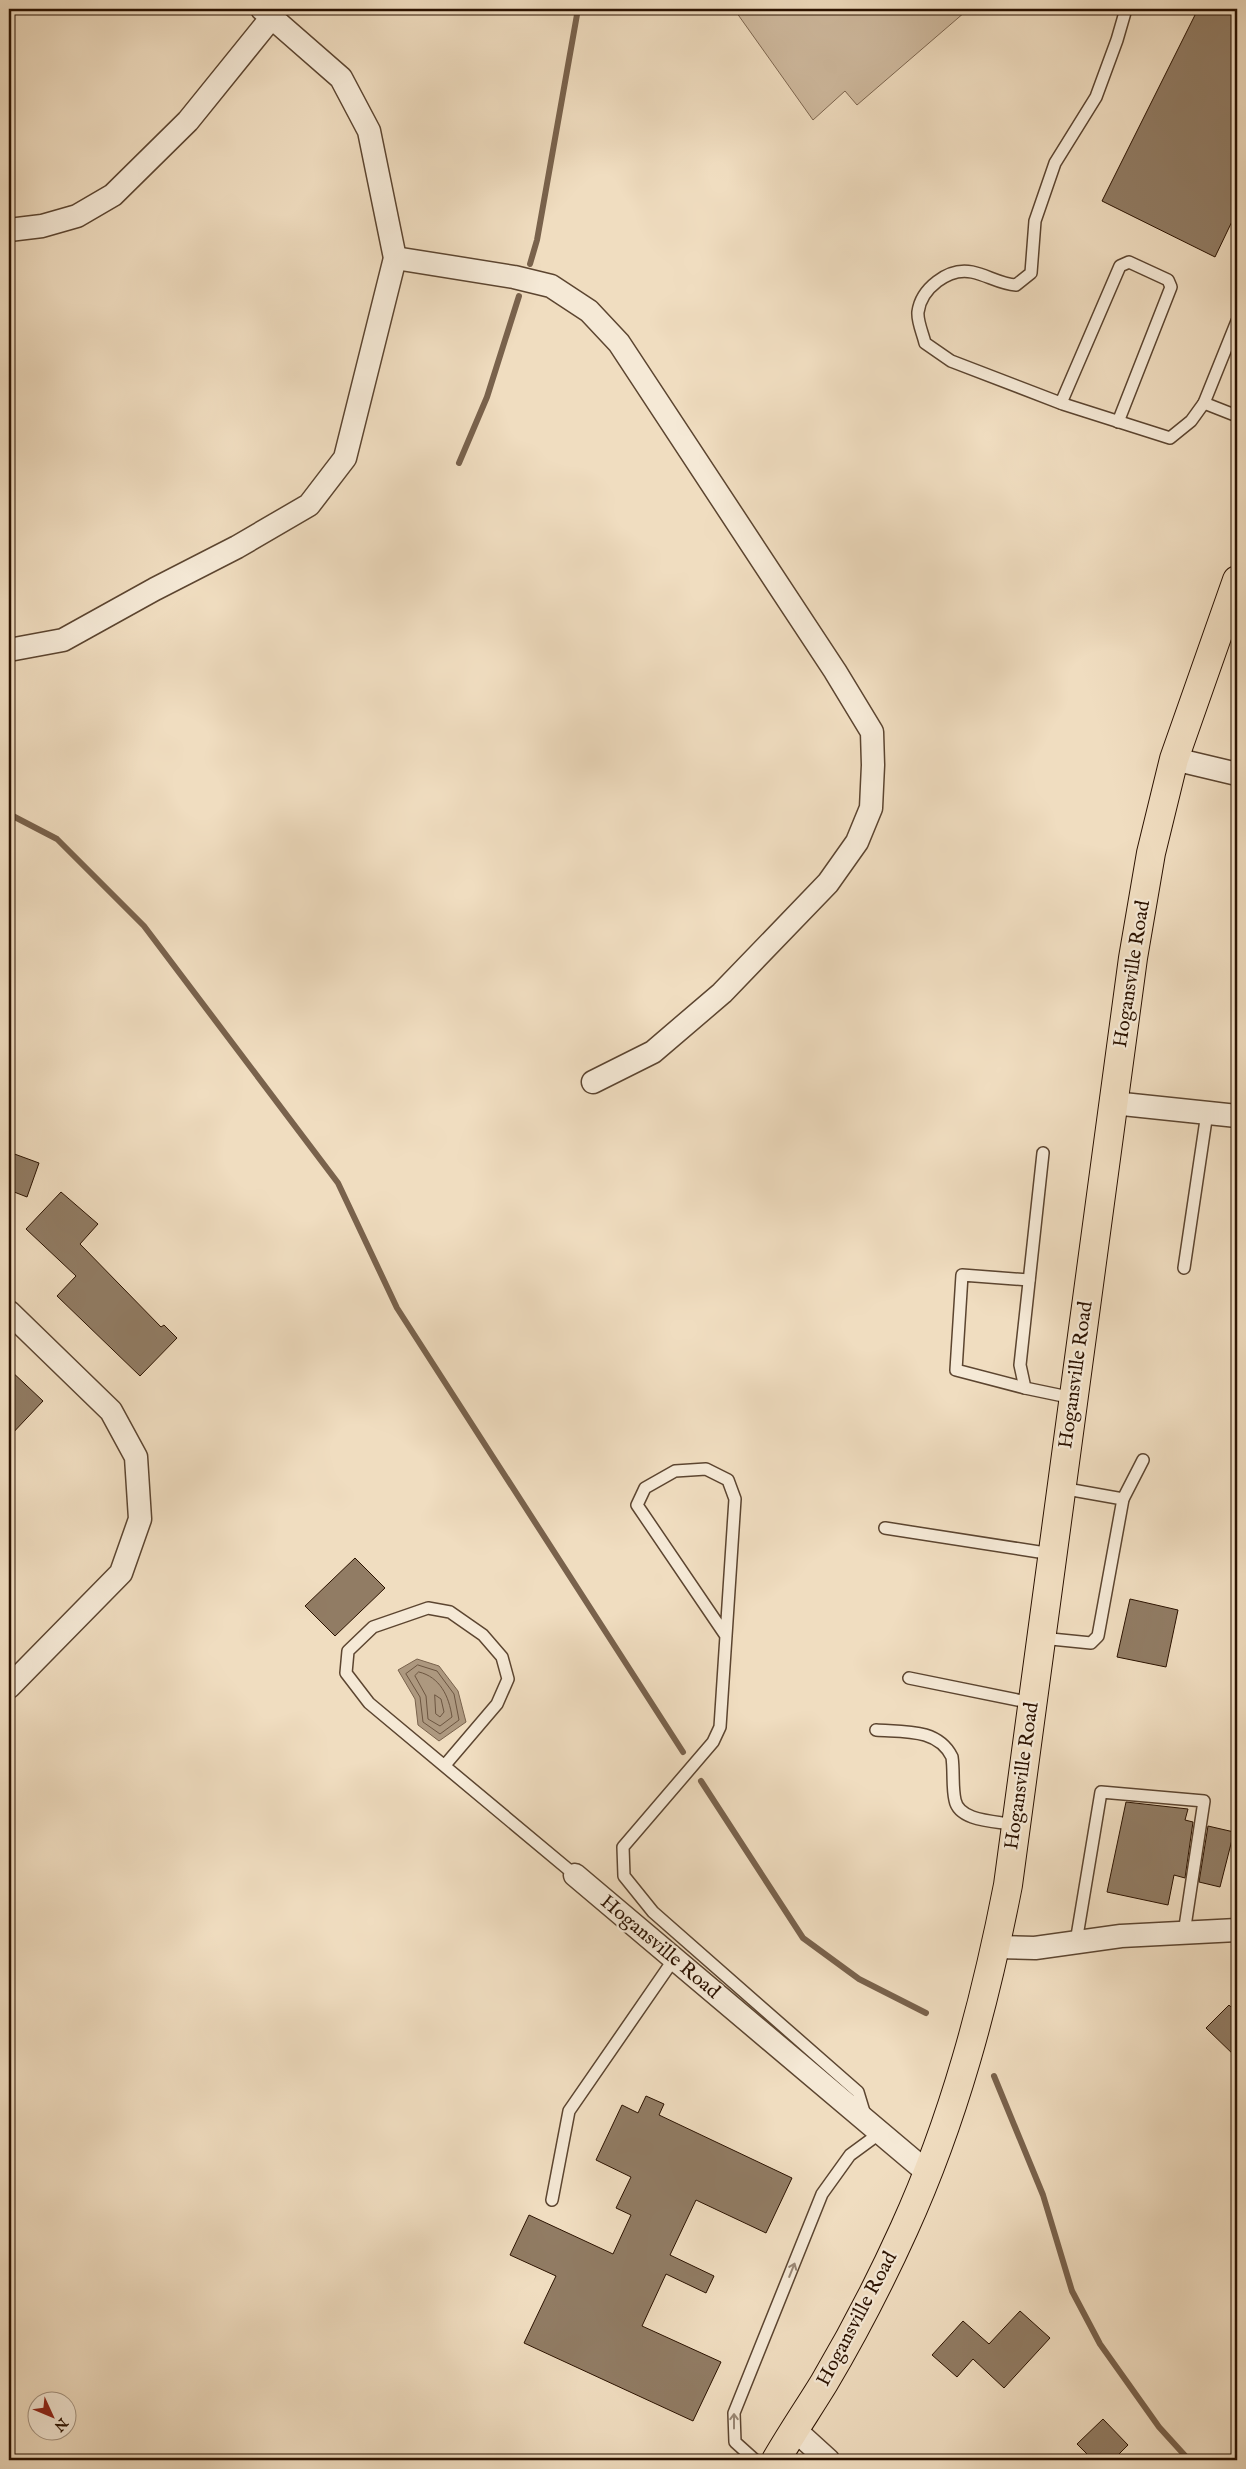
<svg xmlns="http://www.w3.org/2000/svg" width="1246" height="2469" font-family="'IM FELL English',serif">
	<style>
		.green { fill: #cfba9f; stroke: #7d6650 }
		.water { fill: #ad987f; stroke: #79624c }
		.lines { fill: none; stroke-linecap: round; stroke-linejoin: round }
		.shore { stroke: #6c5540; stroke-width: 1 }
		.stream { stroke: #79624c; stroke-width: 6 }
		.building { fill: #917c64; stroke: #2b1200 }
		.service-casing { stroke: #5c4530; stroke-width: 14 }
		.minor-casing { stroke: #5c4530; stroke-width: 25 }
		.primary-casing { stroke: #2b1200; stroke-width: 30 }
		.service { stroke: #f5e9d6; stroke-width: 11 }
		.minor { stroke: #f5e9d6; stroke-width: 22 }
		.primary { stroke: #f0ddc0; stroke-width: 28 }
		.oneway { stroke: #9a8876 }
		.labels { text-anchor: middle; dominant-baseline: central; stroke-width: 4.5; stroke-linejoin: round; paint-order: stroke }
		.street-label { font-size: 20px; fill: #2b1200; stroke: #f5e9d6 }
	</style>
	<rect width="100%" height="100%" fill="#f0ddc0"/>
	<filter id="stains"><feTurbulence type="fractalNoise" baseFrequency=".004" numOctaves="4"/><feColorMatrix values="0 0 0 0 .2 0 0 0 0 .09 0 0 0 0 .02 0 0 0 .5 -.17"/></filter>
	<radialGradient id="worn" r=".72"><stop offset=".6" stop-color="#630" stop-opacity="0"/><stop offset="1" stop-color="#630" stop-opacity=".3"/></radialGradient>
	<polygon class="green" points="734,9 962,9 965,12 857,105 845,91 813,120"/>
	<polygon class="water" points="417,1659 439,1666 458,1691 466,1722 439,1741 418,1725 415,1699 398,1670"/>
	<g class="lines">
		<g class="shore">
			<polygon points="418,1665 437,1671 454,1694 459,1720 440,1734 423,1722 420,1697 406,1674"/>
			<path d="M419,1672C440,1677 449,1696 452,1717L440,1726L428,1719L426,1696L415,1676Z"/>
			<polygon points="435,1695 441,1699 444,1712 440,1717 436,1714"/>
		</g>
		<g class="stream">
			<polyline points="530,264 537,240 578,9"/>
			<polyline points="459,463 487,397 519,296"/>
			<polyline points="9,814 57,839 144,926 338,1183 397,1308 683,1752"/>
			<polyline points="701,1781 803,1938 859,1979 926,2013"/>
			<polyline points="994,2076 1043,2195 1072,2291 1100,2344 1159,2427 1189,2460"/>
		</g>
	</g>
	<g class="building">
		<polygon points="1198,9 1237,9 1237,211 1215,257 1102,201"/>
		<polygon points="9,1152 39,1163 27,1197 9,1190"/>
		<polygon points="61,1192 98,1224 80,1244 161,1327 164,1325 177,1338 140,1376 57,1296 76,1276 26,1229"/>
		<polygon points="9,1369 43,1401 9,1437"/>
		<polygon points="355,1558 385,1588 335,1636 305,1606"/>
		<polygon points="1130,1599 1178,1610 1166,1667 1117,1657"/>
		<polygon points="1126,1802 1188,1809 1185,1820 1193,1822 1185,1878 1174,1875 1168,1905 1107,1892"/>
		<polygon points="1208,1826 1234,1832 1220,1887 1199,1882"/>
		<polygon points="1229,2005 1237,2013 1237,2058 1206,2028"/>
		<polygon points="646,2096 664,2104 659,2115 792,2178 766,2233 696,2200 670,2255 714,2276 706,2293 666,2274 642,2326 721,2362 693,2421 524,2343 556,2276 510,2255 529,2215 613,2254 631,2215 616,2208 631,2177 596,2160 622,2105 638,2113"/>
		<polygon points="1020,2311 1050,2338 1004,2388 973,2359 957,2377 932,2355 963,2321 989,2344"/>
		<polygon points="1103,2419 1128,2445 1113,2460 1093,2460 1077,2444"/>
	</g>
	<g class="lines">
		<g class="service-casing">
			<g id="service">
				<path d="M1126,9L1117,40L1096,97L1055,163L1035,221L1031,273L1016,285C1000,284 987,275 972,272C948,267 921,289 918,312C917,321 923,334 925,343L951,361L1063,404L1170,438L1191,421L1204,403L1237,321"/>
				<polyline points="1061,403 1120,266 1129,262 1168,280 1171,287 1118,422"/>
				<polyline points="1204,403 1237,416"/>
				<polyline points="1043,1153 1020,1365 1025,1388 1073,1398"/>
				<polyline points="1184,1268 1207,1113"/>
				<polyline points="1025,1388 956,1370 962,1275 1029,1280"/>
				<polyline points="1061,1488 1123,1499"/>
				<polyline points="885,1528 1052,1554"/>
				<polyline points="726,1636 637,1505 645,1488 675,1471 706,1469 728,1480 735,1499 720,1727 713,1742 623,1847 624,1876 653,1912 858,2092 865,2115"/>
				<polyline points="1041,1638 1091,1643 1098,1636 1123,1499 1143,1460"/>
				<polyline points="909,1678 1032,1703"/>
				<path d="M876,1730C903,1732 938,1728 952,1757C954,1771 952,1787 955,1800C959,1822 997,1821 1016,1825"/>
				<polyline points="445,1765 497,1704 508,1679 502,1657 483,1635 450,1612 428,1608 373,1627 348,1651 346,1673 369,1703 575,1875"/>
				<polyline points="1076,1942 1101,1792 1204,1801 1184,1933"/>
				<polyline points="552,2200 569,2111 674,1959"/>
				<polyline points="755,2460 735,2442 734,2413 822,2194 850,2155 880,2133"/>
			</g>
		</g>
		<g class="minor-casing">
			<g id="minor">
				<polyline points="9,230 42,226 77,216 113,195 188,121 272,17"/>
				<polyline points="395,258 514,277 551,286 589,311 619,343 835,671 872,732 873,765 871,808 857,842 828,883 722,993 653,1052 593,1082"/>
				<polyline points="9,650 63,640 155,589 237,547 309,505 345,458 395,258 369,131 341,78 262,9"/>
				<polyline points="1174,759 1237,774"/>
				<polyline points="1113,1103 1237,1116"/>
				<polyline points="9,1312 111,1411 136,1457 140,1519 121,1573 9,1687"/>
				<polyline points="575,1875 928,2173"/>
				<polyline points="996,1947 1035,1948 1121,1936 1237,1930"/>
				<polyline points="795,2430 828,2460"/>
			</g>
		</g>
		<g class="primary-casing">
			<path id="primary" d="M776,2460C791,2434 808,2409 824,2383C853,2334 880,2282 904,2229C954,2119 985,2003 1008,1885L1133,958L1151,853L1174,759L1237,580"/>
		</g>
		<use href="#service" class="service"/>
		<use href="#minor" class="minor"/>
		<use href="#primary" class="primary"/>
	</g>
	<defs><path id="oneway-shaft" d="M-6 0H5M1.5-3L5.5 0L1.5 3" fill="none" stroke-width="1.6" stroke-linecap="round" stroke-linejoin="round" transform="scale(1.25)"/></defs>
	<g class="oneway">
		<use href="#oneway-shaft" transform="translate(792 2270) rotate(-68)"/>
		<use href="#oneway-shaft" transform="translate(734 2421) rotate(-90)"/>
	</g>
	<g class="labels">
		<g class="street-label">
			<text transform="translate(1132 974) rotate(-81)">Hogansville Road</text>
			<text transform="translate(1076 1375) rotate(-82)">Hogansville Road</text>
			<text transform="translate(1022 1776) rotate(-82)">Hogansville Road</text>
			<text transform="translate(660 1947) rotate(40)">Hogansville Road</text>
			<text transform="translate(857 2319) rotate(-62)">Hogansville Road</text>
		</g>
	</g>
	<rect width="1246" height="2469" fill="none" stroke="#f0ddc0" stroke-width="30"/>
	<rect x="10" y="10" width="1226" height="2449" fill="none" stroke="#2b1200" stroke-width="2.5"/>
	<rect x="15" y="15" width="1216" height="2439" fill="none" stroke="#2b1200"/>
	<g transform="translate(52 2416) rotate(134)"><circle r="24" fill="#f5e9d6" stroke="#a49380"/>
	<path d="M0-4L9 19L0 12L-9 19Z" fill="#8f2418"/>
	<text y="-8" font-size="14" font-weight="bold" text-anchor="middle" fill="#2b1200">N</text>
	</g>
	<rect width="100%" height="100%" filter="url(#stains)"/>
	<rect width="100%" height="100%" fill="url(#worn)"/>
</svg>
